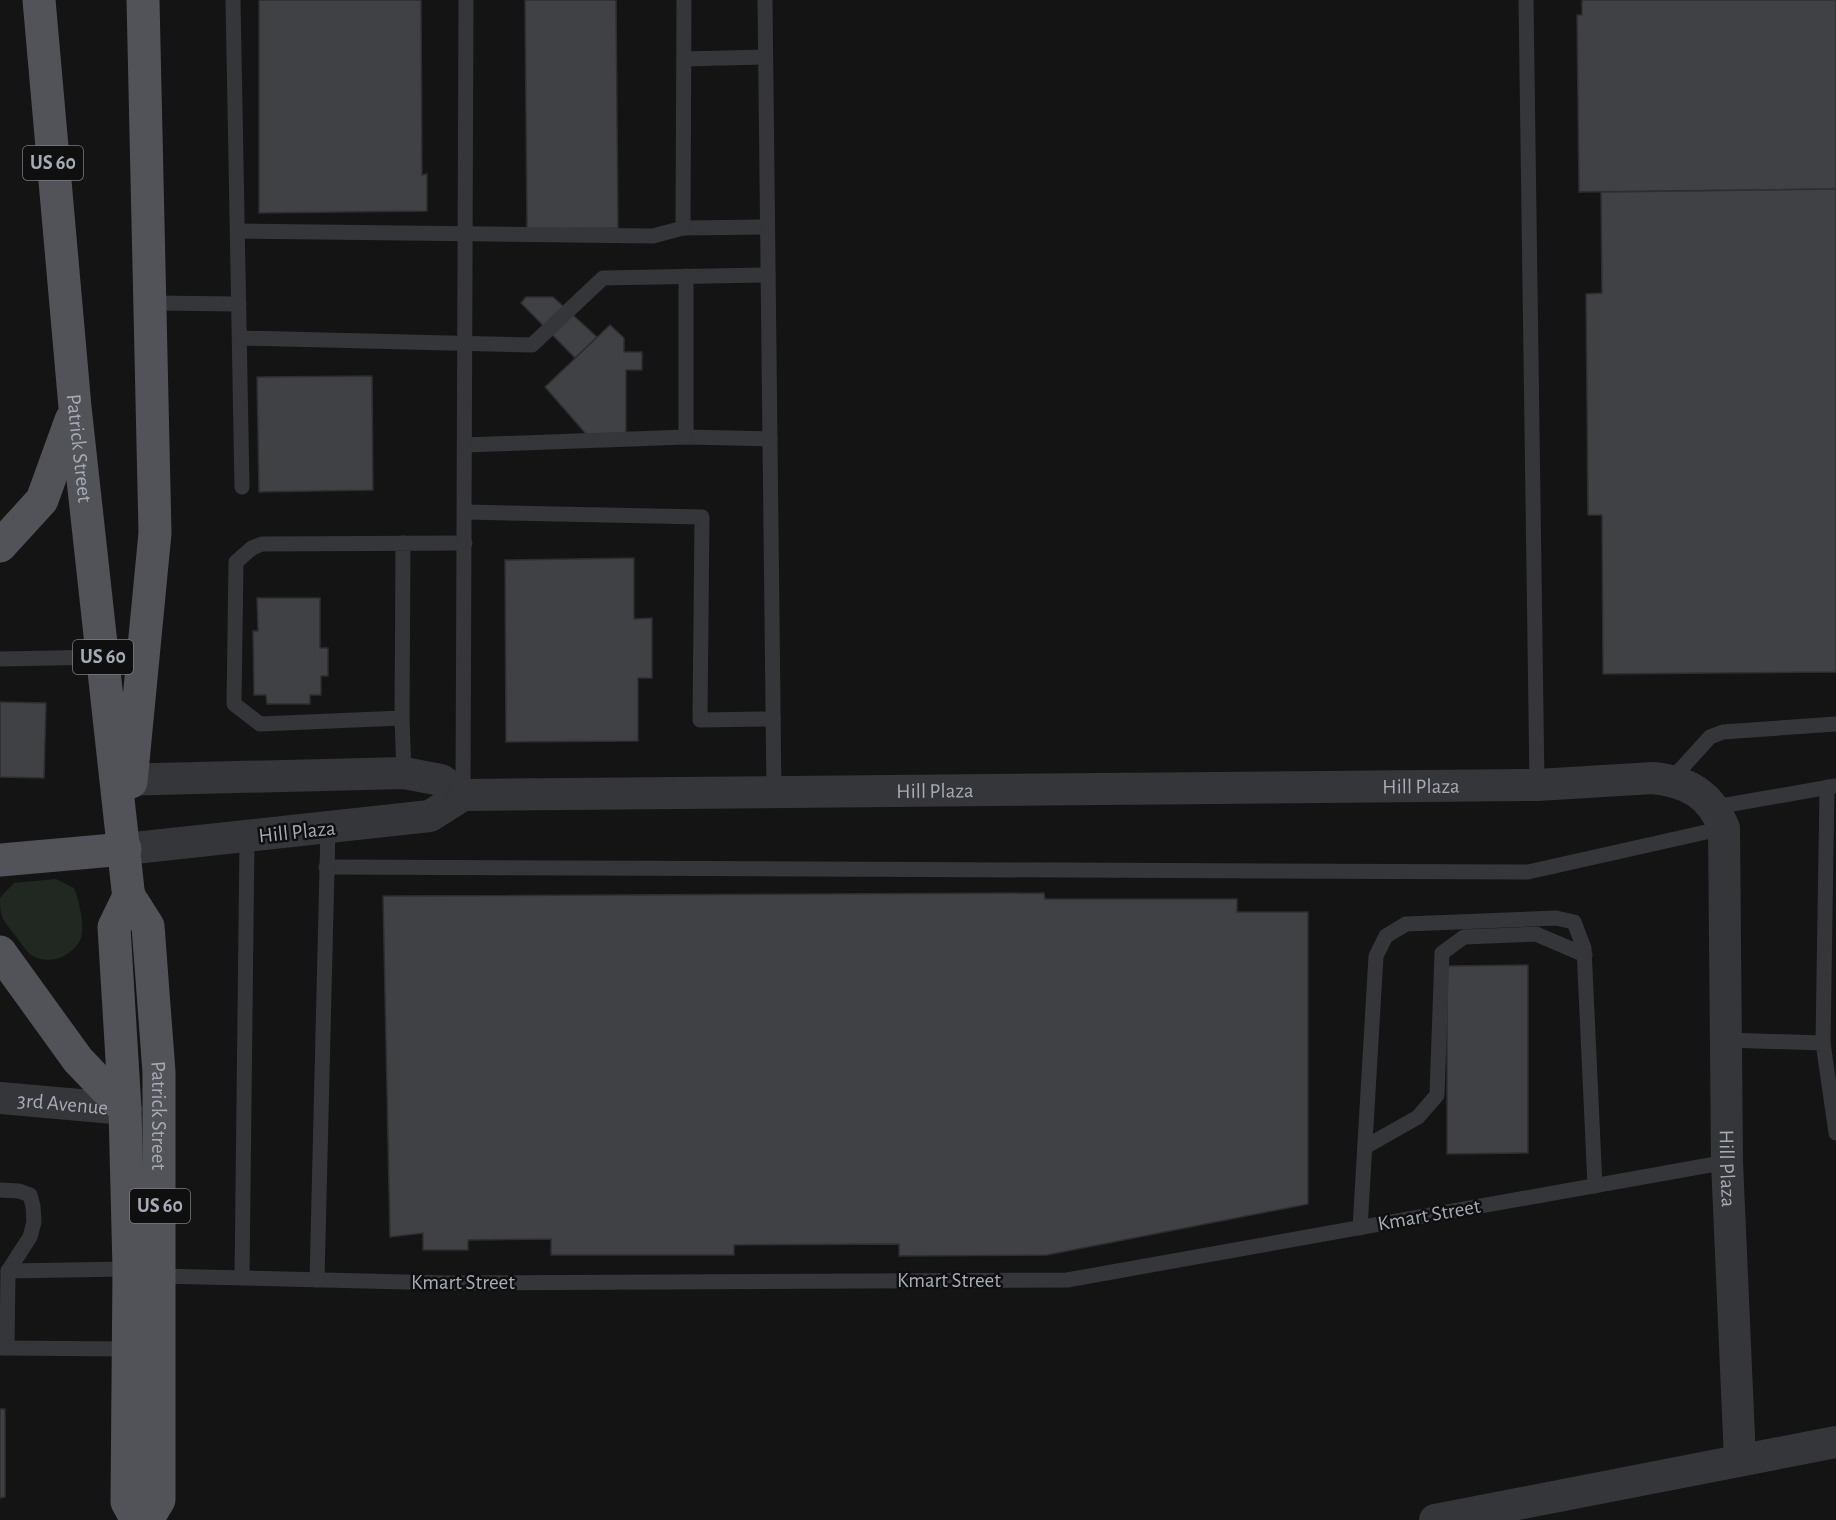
<svg xmlns="http://www.w3.org/2000/svg" width="1836" height="1520" font-family="'Alegreya Sans',sans-serif">
	<style>
		.green { fill: #202821 }
		.building { fill: #404145; stroke: #2e2e31; stroke-width: 1.5 }
		.lines { fill: none; stroke-linecap: round; stroke-linejoin: round }
		.service { stroke: #35363a; stroke-width: 15 }
		.minor { stroke: #35363a; stroke-width: 32 }
		.primary { stroke: #515359; stroke-width: 33 }
		.labels { text-anchor: middle; dominant-baseline: central; stroke-width: 5; stroke-linejoin: round; paint-order: stroke }
		.shield { fill: #0f0f10; stroke: #797c84; stroke-width: 1.5 }
		.shield-label { font-size: 20px; font-weight: bold; fill: #a6abb5 }
		.street-label { font-size: 21px; fill: #a6abb5; stroke: #0f0f10 }
	</style>
	<rect width="100%" height="100%" fill="#141415"/>
	<path class="green" d="M56,879L74,888C79,900 85,926 81,938C73,957 47,967 30,954C24,949 20,941 15,935C3,920 0,918 0,898L14,883Z"/>
	<g class="building">
		<polygon points="259,0 421,0 422,175 427,174 427,211 259,213"/>
		<polygon points="525,0 616,0 618,228 527,229"/>
		<polygon points="1582,0 1836,0 1836,189 1579,192 1577,15 1582,15"/>
		<polygon points="1836,189 1836,672 1603,674 1602,515 1588,515 1586,294 1602,293 1601,192"/>
		<polygon points="526,297 553,297 597,337 575,358 521,303"/>
		<polygon points="610,325 624,338 624,352 642,352 642,370 626,370 626,435 587,435 545,387"/>
		<polygon points="372,376 373,490 259,492 257,377"/>
		<polygon points="634,558 634,619 652,618 652,678 638,678 638,741 506,742 505,560"/>
		<polygon points="257,598 320,598 320,648 328,648 328,676 321,676 321,695 310,695 310,704 267,704 266,695 254,695 253,631 258,631"/>
		<polygon points="0,702 46,703 44,778 0,777"/>
		<polygon points="1044,893 1045,899 1237,899 1237,912 1308,912 1308,1204 1047,1255 899,1256 899,1244 734,1245 734,1255 551,1255 551,1239 468,1240 468,1250 423,1250 423,1233 390,1237 383,896"/>
		<polygon points="1528,965 1528,1153 1447,1154 1447,966"/>
		<polygon points="0,1409 5,1409 5,1497 0,1498"/>
	</g>
	<g class="lines">
		<g class="service">
			<polyline points="233,0 242,487"/>
			<polyline points="684,0 683,228 767,227"/>
			<polyline points="765,0 774,794"/>
			<polyline points="1526,0 1537,785"/>
			<polyline points="684,59 765,57"/>
			<polyline points="238,231 653,236 683,228"/>
			<polyline points="686,276 686,437 770,439"/>
			<polyline points="151,303 239,304"/>
			<polyline points="240,338 532,345 603,278 768,275"/>
			<polyline points="465,445 686,437"/>
			<polyline points="465,512 702,517 700,720 773,719"/>
			<polyline points="403,543 402,718 260,724 234,704 236,562 252,548 262,544 465,543"/>
			<polyline points="0,659 103,657"/>
			<polyline points="402,718 404,773"/>
			<polyline points="1671,780 1710,737 1723,732 1836,724"/>
			<polyline points="463,795 466,0"/>
			<polyline points="1715,807 1836,786"/>
			<polyline points="326,867 1528,872 1724,828"/>
			<polyline points="1726,1040 1823,1043 1836,1133"/>
			<polyline points="1823,1043 1827,787"/>
			<polyline points="1365,1147 1418,1117 1437,1095 1442,953 1464,937 1536,934 1585,955"/>
			<polyline points="0,1190 19,1191 30,1195 33,1206 34,1222 30,1237 8,1271 7,1348"/>
			<polyline points="1360,1228 1376,956 1386,936 1406,924 1556,918 1574,922 1584,948 1595,1186"/>
			<polyline points="8,1271 129,1269"/>
			<polyline points="160,1276 446,1283 1067,1280 1727,1162"/>
			<polyline points="242,1278 247,837"/>
			<polyline points="317,1280 328,828"/>
			<polyline points="0,1348 128,1349"/>
		</g>
		<g class="minor">
			<polyline points="117,780 404,773 441,780 463,795 430,816 125,849"/>
			<path id="s1" d="M463,795L1537,785L1653,778C1689,782 1710,794 1724,828L1727,1162L1740,1460"/>
			<path id="s2" d="M0,1098L125,1109"/>
			<polyline points="1435,1520 1836,1442"/>
		</g>
		<g class="primary">
			<path id="s3" d="M39,0L75,407L128,890L129,896L148,926L159,1072V1500L147,1520"/>
			<polyline points="0,546 42,500 71,420"/>
			<polyline points="131,782 155,533 143,0"/>
			<polyline points="0,860 125,849"/>
			<polyline points="129,896 114,927 125,1109 129,1269 127,1502 137,1520"/>
			<polyline points="0,952 78,1060 125,1109"/>
		</g>
	</g>
	<g class="labels">
		<g class="shield">
			<rect x="23" y="146" width="60" height="34" rx="4.5"/>
			<rect x="73" y="640" width="60" height="34" rx="4.5"/>
			<rect x="130" y="1189" width="60" height="34" rx="4.5"/>
		</g>
		<g class="shield-label">
			<text x="53" y="163">US 60</text>
			<text x="103" y="657">US 60</text>
			<text x="160" y="1206">US 60</text>
		</g>
		<g class="street-label">
			<text stroke="none"><textPath href="#s3" startOffset="450">Patrick Street</textPath></text>
			<text stroke="none"><textPath href="#s1" startOffset="958">Hill Plaza</textPath></text>
			<text stroke="none"><textPath href="#s1" startOffset="472">Hill Plaza</textPath></text>
			<text transform="translate(297 832) rotate(-6)">Hill Plaza</text>
			<text stroke="none"><textPath href="#s2" startOffset="63">3rd Avenue</textPath></text>
			<text stroke="none"><textPath href="#s3" startOffset="1126">Patrick Street</textPath></text>
			<text stroke="none"><textPath href="#s1" startOffset="1623">Hill Plaza</textPath></text>
			<text transform="translate(1429 1215) rotate(-10)">Kmart Street</text>
			<text x="949" y="1280">Kmart Street</text>
			<text x="463" y="1282">Kmart Street</text>
		</g>
	</g>
</svg>
